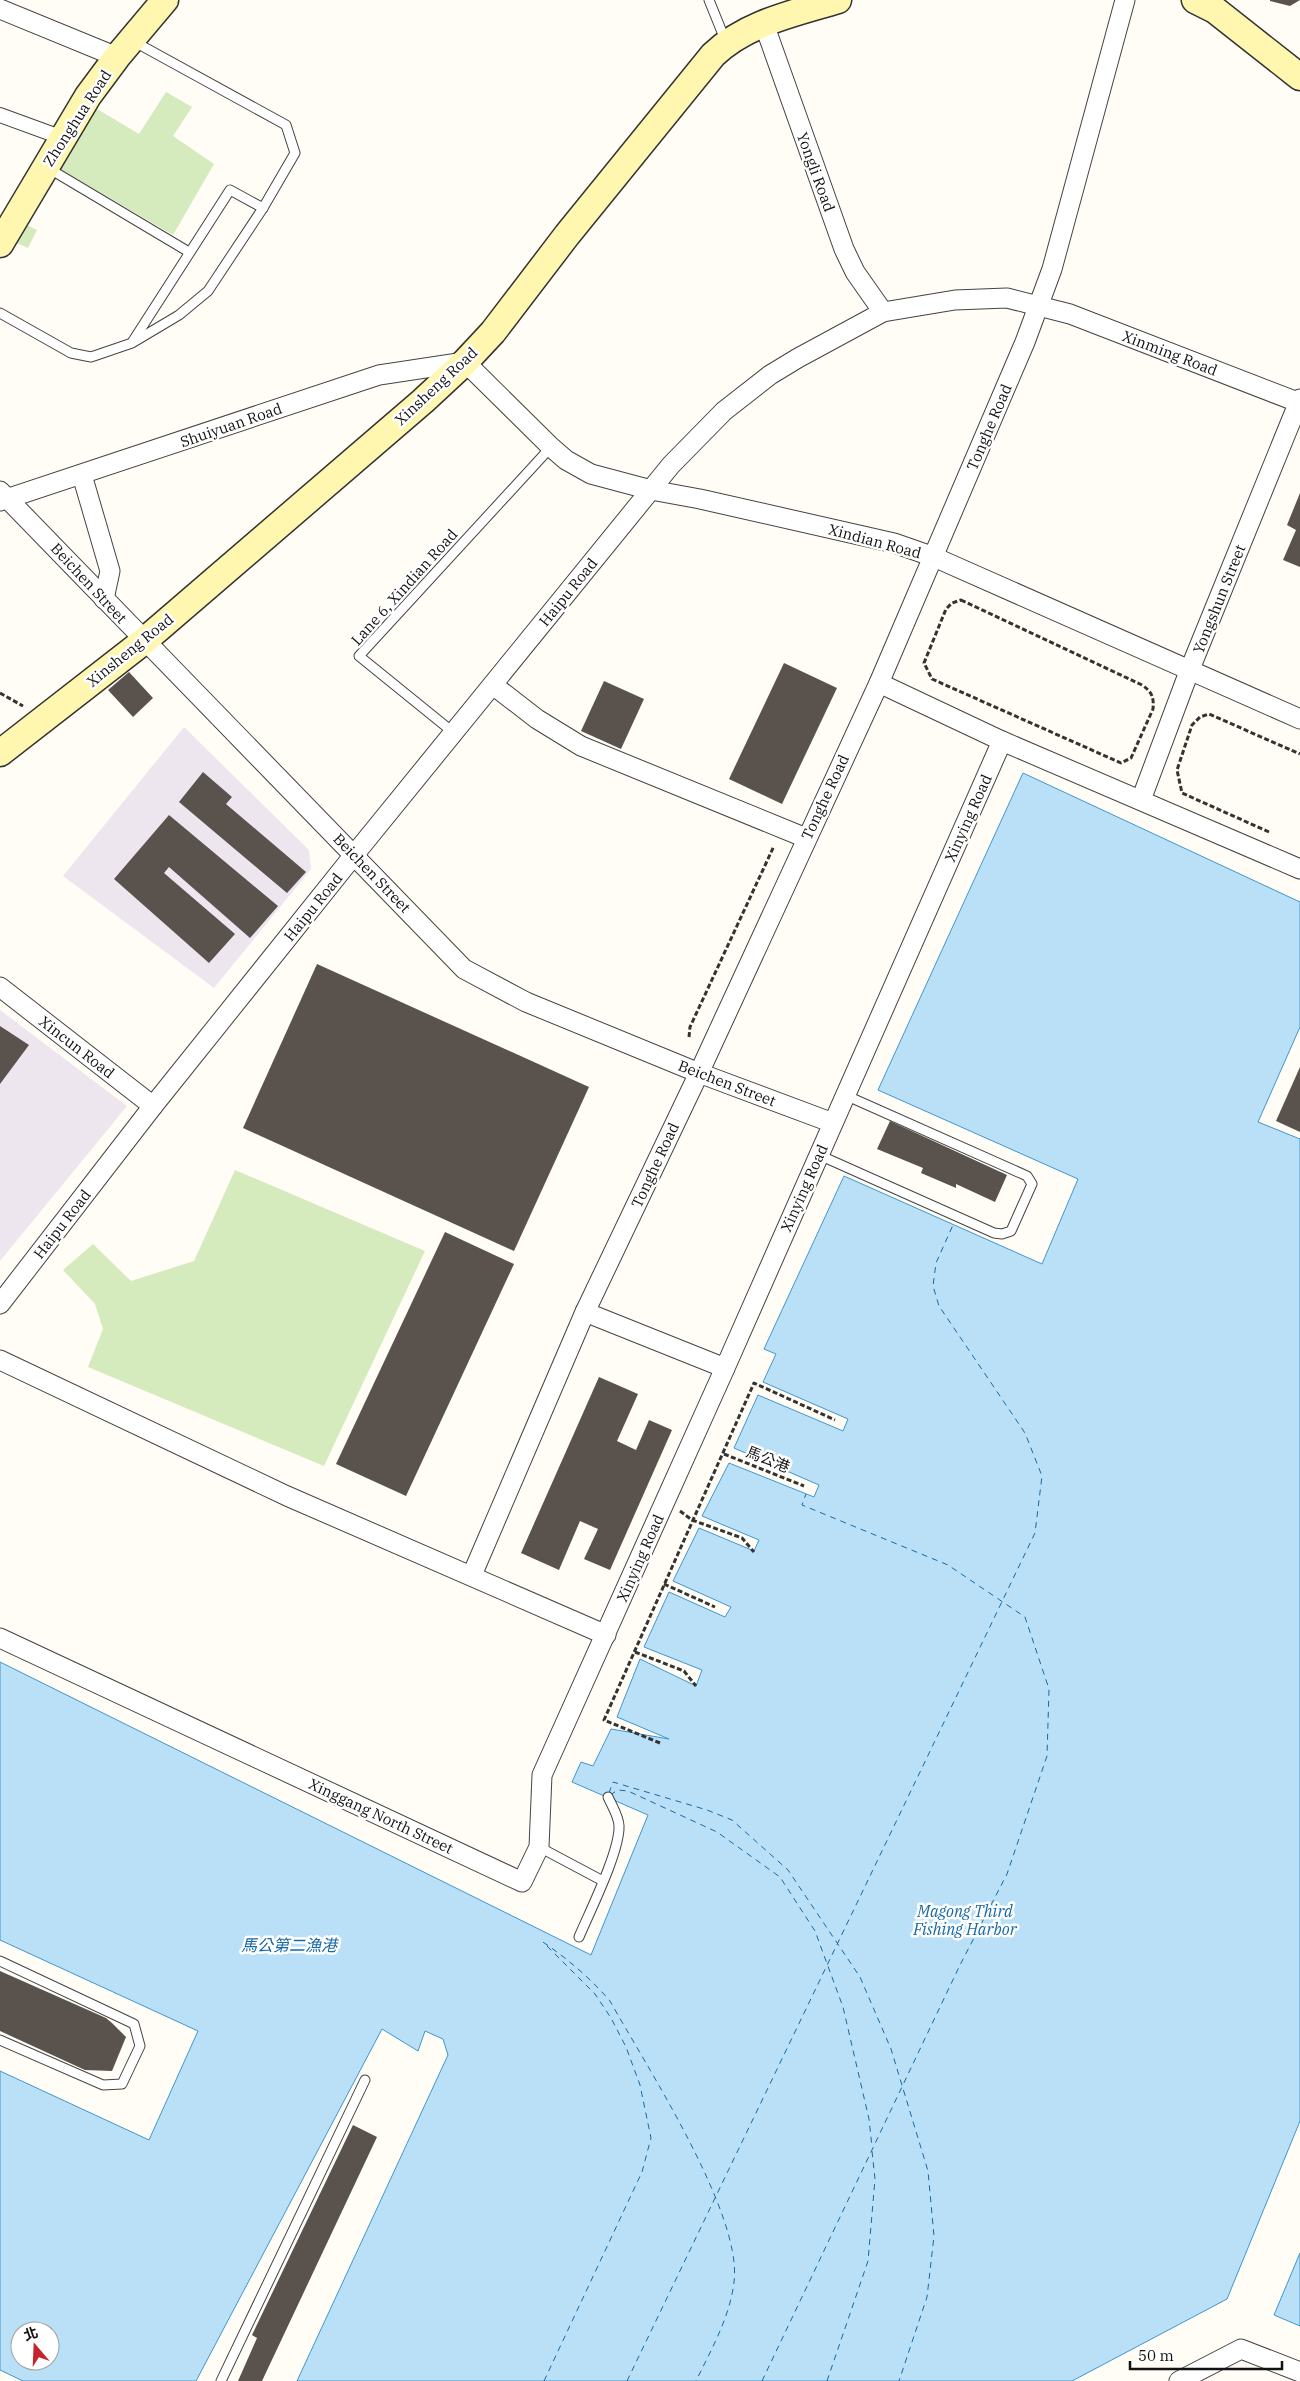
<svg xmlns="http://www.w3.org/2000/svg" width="1300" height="2381" font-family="'IBM Plex Serif','Noto Sans TC',serif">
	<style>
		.industrial { fill: #eee6ef }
		.green { fill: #d5ebbd }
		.water { fill: #b9e0f7; stroke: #3f96cf; fill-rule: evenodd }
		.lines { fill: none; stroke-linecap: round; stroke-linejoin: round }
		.ferry { stroke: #1768a6; stroke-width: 1; stroke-dasharray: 6 5; stroke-linecap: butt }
		.building { fill: #5a524d }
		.service-casing { stroke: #444; stroke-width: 11 }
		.pedestrian-casing { stroke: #444; stroke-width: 16 }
		.minor-casing { stroke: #444; stroke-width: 21 }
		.secondary-casing { stroke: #333; stroke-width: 29 }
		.path { stroke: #333; stroke-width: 3; stroke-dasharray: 5 2.5; stroke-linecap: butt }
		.service { stroke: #fff; stroke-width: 9 }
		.pedestrian { stroke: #fff; stroke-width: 14 }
		.minor { stroke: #fff; stroke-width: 19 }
		.secondary { stroke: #fff6b0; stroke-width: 26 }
		.labels { text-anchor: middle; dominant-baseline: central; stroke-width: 5; stroke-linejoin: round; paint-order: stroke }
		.street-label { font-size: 15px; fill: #111; stroke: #fff }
		.water-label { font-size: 16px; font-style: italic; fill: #1768a6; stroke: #fff }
	</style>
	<rect width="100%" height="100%" fill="#fffdf5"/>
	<g class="industrial">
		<polygon points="184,727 309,850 311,869 214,988 63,876"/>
		<polygon points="0,1010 127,1106 0,1261"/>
	</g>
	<g class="green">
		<polygon points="166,92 192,107 173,136 214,164 173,235 55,166 92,106 139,134"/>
		<polygon points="21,222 37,230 28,248 10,240"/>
		<polygon points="235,1170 425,1251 324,1466 88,1367 103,1329 95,1304 63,1270 93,1244 131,1281 194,1261"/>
	</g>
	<g class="water">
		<path d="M1023,773L1300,902V1027L1258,1122L1300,1139V2121L1227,2299L1072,2381H297L448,2055L443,2039L425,2031L418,2051L382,2029L196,2381H23L0,2370V2071L149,2140L198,2031L0,1940V1662L591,1955L648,1815L572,1782L581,1762L593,1766L611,1729L669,1739L617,1717L640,1659L696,1686L702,1670L644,1647L669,1592L725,1617L731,1607L673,1581L699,1528L754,1551L759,1540L702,1516L729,1463L814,1497L819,1485L734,1448L758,1395L843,1431L848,1419L763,1382L776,1354L764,1349L844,1176L1042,1264L1078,1179L878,1090ZM20,2331H50V2361H20Z"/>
		<polygon points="1300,2253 1300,2326 1274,2315"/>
	</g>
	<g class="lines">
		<g class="ferry">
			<polyline points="609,1793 613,1782 707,1810 732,1820 788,1870 860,1977 891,2049 928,2171 934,2236 927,2297 899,2381"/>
			<polyline points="610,1795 618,1790 628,1791 717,1832 780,1877 815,1931 843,2007 869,2119 872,2147"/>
			<path d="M543,1942C569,1960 590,1978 610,2001C645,2064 743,2214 734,2282C730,2317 711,2350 696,2381"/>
			<polyline points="544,2381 642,2172 651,2138 640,2085 626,2047 611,2018 595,1994 547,1946"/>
			<polyline points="627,2381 1035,1533 1042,1476 1025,1433 939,1306 933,1286 936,1263 953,1225"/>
			<polyline points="762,2381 960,1965 1007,1874 1047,1756 1049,1689 1025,1617 948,1565 802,1505 806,1494"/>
			<polyline points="827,2381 868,2261 875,2179 872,2151"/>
		</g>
	</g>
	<g class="building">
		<polygon points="1300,0 1290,6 1270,1 1270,0"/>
		<polygon points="1300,493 1300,567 1283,560 1296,530 1287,525"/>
		<polygon points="784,663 837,688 782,804 729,779"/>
		<polygon points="129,672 153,698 133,717 108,690"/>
		<polygon points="604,681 644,699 621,749 581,731"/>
		<polygon points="203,772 232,797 226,804 306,872 287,893 179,802"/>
		<polygon points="169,815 278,906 250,938 169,867 164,873 235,934 209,963 114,879"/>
		<polygon points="317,964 589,1087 514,1251 243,1128"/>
		<polygon points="0,1026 29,1045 0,1084"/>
		<polygon points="1300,1067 1300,1132 1276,1121"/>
		<polygon points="890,1121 1007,1175 995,1202 956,1184 956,1188 921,1173 923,1168 877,1149"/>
		<polygon points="445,1232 514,1264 406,1496 336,1464"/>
		<polygon points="599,1377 638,1394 617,1441 636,1450 649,1420 672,1430 610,1570 584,1559 598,1529 580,1521 559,1570 521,1553"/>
		<polygon points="0,1971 106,2018 112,2023 126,2037 112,2071 85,2070 0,2031"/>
		<polygon points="353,2125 377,2137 262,2381 238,2381 257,2338 252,2335"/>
	</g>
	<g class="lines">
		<g class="service-casing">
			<g id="service">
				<polyline points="709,0 726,42"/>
				<polyline points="48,168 189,252"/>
				<polyline points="0,313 71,353 91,357 132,343 179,315 208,291 263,208 295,153 286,125 133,41"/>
				<polyline points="133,341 230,190 263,208"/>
				<polyline points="454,733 359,656 551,447"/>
				<polyline points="819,1155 994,1233 1002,1234 1011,1231 1032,1184 1027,1176 845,1095"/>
				<polyline points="539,1847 603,1881"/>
				<path d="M579,1937C590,1911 620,1851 619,1826C619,1817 612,1806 608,1797"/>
				<polyline points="0,1961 134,2024 140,2046 122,2084 103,2085 0,2040"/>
				<polyline points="221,2381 365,2080"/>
			</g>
		</g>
		<g class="pedestrian-casing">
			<polyline id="pedestrian" points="0,115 63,138"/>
		</g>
		<g class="minor-casing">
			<g id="minor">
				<polyline points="0,9 117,57"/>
				<polyline points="764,24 844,249 855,272 883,312"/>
				<polyline points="82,475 110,571 104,599"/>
				<polyline points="0,491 464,969 526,1002 699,1073 833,1123"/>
				<polyline points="0,501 379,375 465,362 551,447 566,460 591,474 651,490 700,499 894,543 934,557 1300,719"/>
				<polyline points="879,683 1002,741 1300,869"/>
				<polyline points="493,685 537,719 581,746 806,838"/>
				<polyline points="1141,800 1190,669 1300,399"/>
				<polyline points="0,987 153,1106"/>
				<polyline points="0,1304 153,1106 354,855 671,465 724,411 770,375 798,358 883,312 955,300 1007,298 1070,314 1300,403"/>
				<polyline points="585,1312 725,1368"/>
				<polyline points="0,1360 287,1496 606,1635"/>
				<polyline points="472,1575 585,1312 699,1073 879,683 1025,342 1052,269 1125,0"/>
				<polyline points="0,1638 522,1882 539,1847 542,1775 725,1368 1002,741"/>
				<polyline points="1179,2381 1241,2349 1300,2372"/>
			</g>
		</g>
		<g class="secondary-casing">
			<g id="secondary">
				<polyline points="1195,0 1215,10 1300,77"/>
				<polyline points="0,244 88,96 117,57 165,0"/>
				<path d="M0,753L144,641L423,401L465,362L493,332L567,235L713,55C746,23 795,13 838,0"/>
			</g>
		</g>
		<g class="path">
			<path d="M961,600L1142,685C1152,692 1154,697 1153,709L1131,758L1121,763L932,679L924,663L946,609L952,603Z"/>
			<polyline points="0,693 23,706"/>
			<polyline points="1269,832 1182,793 1177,770 1192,725 1200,717 1209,714 1300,754"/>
			<polyline points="689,1037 690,1027 774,846"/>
			<polyline points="724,1454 804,1486"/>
			<polyline points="680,1511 692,1520 742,1538 754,1552"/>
			<polyline points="664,1584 715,1607"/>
			<polyline points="635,1652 684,1671 696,1686"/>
			<polyline points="660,1743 604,1720 754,1383 835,1420"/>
		</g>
		<use href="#service" class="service"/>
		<use href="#pedestrian" class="pedestrian"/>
		<use href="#minor" class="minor"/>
		<use href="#secondary" class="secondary"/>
	</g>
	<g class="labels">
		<g class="street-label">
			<text transform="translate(77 118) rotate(-57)">Zhonghua Road</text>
			<text transform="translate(816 172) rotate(70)">Yongli Road</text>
			<text transform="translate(1170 353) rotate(21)">Xinming Road</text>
			<text transform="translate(436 386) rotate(-43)">Xinsheng Road</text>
			<text transform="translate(231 425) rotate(-19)">Shuiyuan Road</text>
			<text transform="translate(989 427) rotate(-67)">Tonghe Road</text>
			<text transform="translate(875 541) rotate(15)">Xindian Road</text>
			<text transform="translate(89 583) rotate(47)">Beichen Street</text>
			<text transform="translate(404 587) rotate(-48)">Lane 6, Xindian Road</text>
			<text transform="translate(568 592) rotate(-51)">Haipu Road</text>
			<text transform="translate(1219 599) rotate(-68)">Yongshun Street</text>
			<text transform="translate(130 650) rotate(-39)">Xinsheng Road</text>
			<text transform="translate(825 797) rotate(-65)">Tonghe Road</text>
			<text transform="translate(968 818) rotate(-66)">Xinying Road</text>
			<text transform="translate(372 873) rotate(46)">Beichen Street</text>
			<text transform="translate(313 907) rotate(-51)">Haipu Road</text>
			<text transform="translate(77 1047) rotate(38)">Xincun Road</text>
			<text transform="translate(727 1083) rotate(21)">Beichen Street</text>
			<text transform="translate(655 1165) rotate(-65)">Tonghe Road</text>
			<text transform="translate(804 1188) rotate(-66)">Xinying Road</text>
			<text transform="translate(62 1224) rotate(-52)">Haipu Road</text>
			<text transform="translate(768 1459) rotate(22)">馬公港</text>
			<text transform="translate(640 1558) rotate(-66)">Xinying Road</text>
			<text transform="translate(381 1816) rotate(25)">Xinggang North Street</text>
		</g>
		<g class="water-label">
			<text x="965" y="1911">Magong Third<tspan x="965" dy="18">Fishing Harbor</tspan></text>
			<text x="289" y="1945">馬公第二漁港</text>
		</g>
	</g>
	<g transform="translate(35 2346) rotate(341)"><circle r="24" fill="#ffffff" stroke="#a0a0a0"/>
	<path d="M0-4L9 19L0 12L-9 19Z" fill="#c4262e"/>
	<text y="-8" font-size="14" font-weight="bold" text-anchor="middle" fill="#111111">北</text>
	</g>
	<path d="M1130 2361v8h152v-8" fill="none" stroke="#111111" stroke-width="2.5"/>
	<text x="1138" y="2361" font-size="15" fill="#111111" stroke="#ffffff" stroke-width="4" paint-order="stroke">50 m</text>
</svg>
